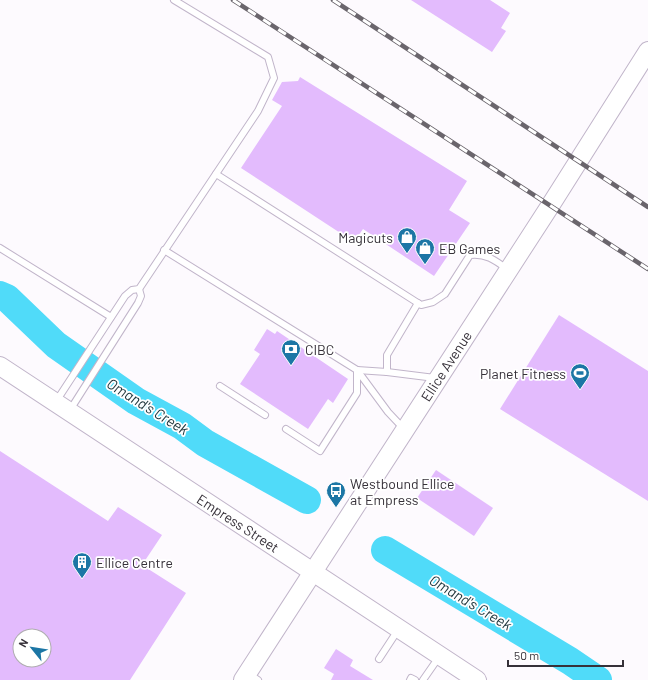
<svg xmlns="http://www.w3.org/2000/svg" width="648" height="680" font-family="Barlow,sans-serif">
	<style>
		.lines { fill: none; stroke-linecap: round; stroke-linejoin: round }
		.river { stroke: #50dbf9; stroke-width: 28 }
		.building { fill: #e3bbfd; fill-rule: evenodd }
		.lane-casing { stroke: #c1b5ca; stroke-width: 8 }
		.secondary-casing { stroke: #c1b5ca; stroke-width: 20 }
		.lane { stroke: #fff; stroke-width: 6 }
		.secondary { stroke: #fff; stroke-width: 18 }
		.rail-casing { stroke: #6a656c; stroke-width: 4.5 }
		.rail { stroke: #fff; stroke-width: 3; stroke-dasharray: 9; stroke-linecap: butt }
		.labels { text-anchor: middle; dominant-baseline: central; stroke-width: 3.5; stroke-linejoin: round; paint-order: stroke }
		.poi-label { font-size: 14px; fill: #363139; stroke: #fff; text-anchor: start }
		.street-label { font-size: 14px; fill: #363139; stroke: #fff }
		.water-label { font-size: 15px; font-style: italic; fill: #1e353b; stroke: #fff }
	</style>
	<rect width="100%" height="100%" fill="#fdfafe"/>
	<g class="lines">
		<g class="river">
			<polyline points="0,295 7,298 56,345 136,401 182,426 205,443 307,500"/>
			<polyline points="385,550 570,661 598,680"/>
		</g>
	</g>
	<g class="building">
		<polygon points="411,0 490,0 510,13 501,28 506,31 492,52"/>
		<polygon points="300,77 467,181 449,210 470,223 434,276 363,229 354,242 241,168 282,106 272,100 282,82 298,81"/>
		<polygon points="559,315 648,371 648,501 500,409"/>
		<polygon points="267,329 275,334 277,331 348,379 333,403 328,399 308,429 240,384 260,354 254,350"/>
		<path d="M0,451L108,521L118,507L162,535L142,565L186,593L130,680H0ZM20,636H44V660H20Z"/>
		<polygon points="436,470 493,508 474,536 417,498"/>
		<polygon points="336,649 353,660 350,666 373,680 331,680 334,674 324,668"/>
	</g>
	<g class="lines">
		<g class="lane-casing">
			<g id="lane">
				<path d="M216,174L421,305L433,302L445,294L470,255C485,253 495,260 507,269"/>
				<polyline points="0,248 111,317"/>
				<polyline points="164,250 357,370 388,412 404,429"/>
				<polyline points="357,370 387,372 435,378"/>
				<polyline points="387,372 387,355 418,303"/>
				<polyline points="220,386 265,415"/>
				<polyline points="57,400 125,296 132,290 139,289 258,111 274,78 268,57 174,0"/>
				<polyline points="70,410 138,303 141,296 139,289"/>
				<polyline points="286,429 320,451 357,393 357,370"/>
				<polyline points="379,659 398,630"/>
				<polyline points="249,674 258,680"/>
				<polyline points="410,680 411,678 415,680"/>
				<polyline points="423,680 439,657"/>
			</g>
		</g>
		<g class="secondary-casing">
			<g id="secondary">
				<polyline points="0,366 477,680"/>
				<polyline points="243,680 550,206 648,51"/>
			</g>
		</g>
		<use href="#lane" class="lane"/>
		<use href="#secondary" class="secondary"/>
		<g class="rail-casing">
			<g id="rail">
				<polyline points="233,0 648,269"/>
				<polyline points="333,0 648,207"/>
			</g>
		</g>
		<use href="#rail" class="rail"/>
	</g>
	<defs>
		<g id="shop-pin" transform="scale(1)"><path d="M0 17L-7.5 6A9.5 9.5 0 1 1 7.5 6Z" fill="#1c76a5" stroke="#fff"/><path d="M-5-2.5h2.3a2.7 3.5 0 0 1 5.4 0H5L5.5 6h-11ZM-1.5-2.5h3a1.5 2.3 0 0 0-3 0Z" fill="#fff"/></g>
		<g id="bank-pin" transform="scale(1)"><path d="M0 17L-7.5 6A9.5 9.5 0 1 1 7.5 6Z" fill="#1c76a5" stroke="#fff"/><path d="M-6-4H6V4H-6ZM0-2.3a2.3 2.3 0 1 0 0 4.6a2.3 2.3 0 1 0 0-4.6Z" fill="#fff"/></g>
		<g id="stadium-pin" transform="scale(1)"><path d="M0 17L-7.5 6A9.5 9.5 0 1 1 7.5 6Z" fill="#1c76a5" stroke="#fff"/><path d="M0-5a6.5 5 0 1 0 0 10a6.5 5 0 1 0 0-10ZM-3.5-1.8h7v3.6h-7Z" fill="#fff"/></g>
		<g id="bus-pin" transform="scale(1)"><path d="M0 17L-7.5 6A9.5 9.5 0 1 1 7.5 6Z" fill="#1c76a5" stroke="#fff"/><path d="M-5-6H5V4H4V6H2V4H-2V6H-4V4H-5ZM-3.5-4V0h7V-4ZM-3.5 1.2v1.5H-2V1.2ZM2 1.2v1.5H3.5V1.2Z" fill="#fff"/></g>
		<g id="building-pin" transform="scale(1)"><path d="M0 17L-7.5 6A9.5 9.5 0 1 1 7.5 6Z" fill="#1c76a5" stroke="#fff"/><path d="M-4-6H4V6H1V3H-1V6H-4ZM-2.5-4.3h1.7v1.8h-1.7ZM.8-4.3h1.7v1.8H.8ZM-2.5-1h1.7V.8h-1.7ZM.8-1h1.7V.8H.8Z" fill="#fff"/></g>
	</defs>
	<g fill-rule="evenodd">
		<use href="#shop-pin" x="407" y="237"/>
		<use href="#shop-pin" x="425" y="248"/>
		<use href="#bank-pin" x="291" y="349"/>
		<use href="#stadium-pin" x="580" y="373"/>
		<use href="#bus-pin" x="336" y="491"/>
		<use href="#building-pin" x="82" y="562"/>
	</g>
	<g class="labels">
		<g class="poi-label">
			<text x="393" y="237" text-anchor="end">Magicuts</text>
			<text x="439" y="248">EB Games</text>
			<text x="305" y="349">CIBC</text>
			<text x="566" y="373" text-anchor="end">Planet Fitness</text>
			<text x="350" y="483">Westbound Ellice<tspan x="350" dy="16">at Empress</tspan></text>
			<text x="96" y="562">Ellice Centre</text>
		</g>
		<g class="street-label">
			<text transform="translate(446 366) rotate(-57)">Ellice Avenue</text>
			<text transform="translate(238 523) rotate(33)">Empress Street</text>
		</g>
		<g class="water-label">
			<text transform="translate(148 406) rotate(32)">Omand's Creek</text>
			<text transform="translate(471 602) rotate(31)">Omand's Creek</text>
		</g>
	</g>
	<g transform="translate(32 648) rotate(300)"><circle r="19" fill="#ffffff" stroke="#afadb0"/>
	<path d="M0-3L7 15L0 10L-7 15Z" fill="#1c76a5"/>
	<text y="-6" font-size="11" font-weight="bold" text-anchor="middle" fill="#363139">N</text>
	</g>
	<path d="M508 660v6h115v-6" fill="none" stroke="#363139" stroke-width="2"/>
	<text x="514" y="660" font-size="12" fill="#363139" stroke="#ffffff" stroke-width="3" paint-order="stroke">50 m</text>
</svg>
